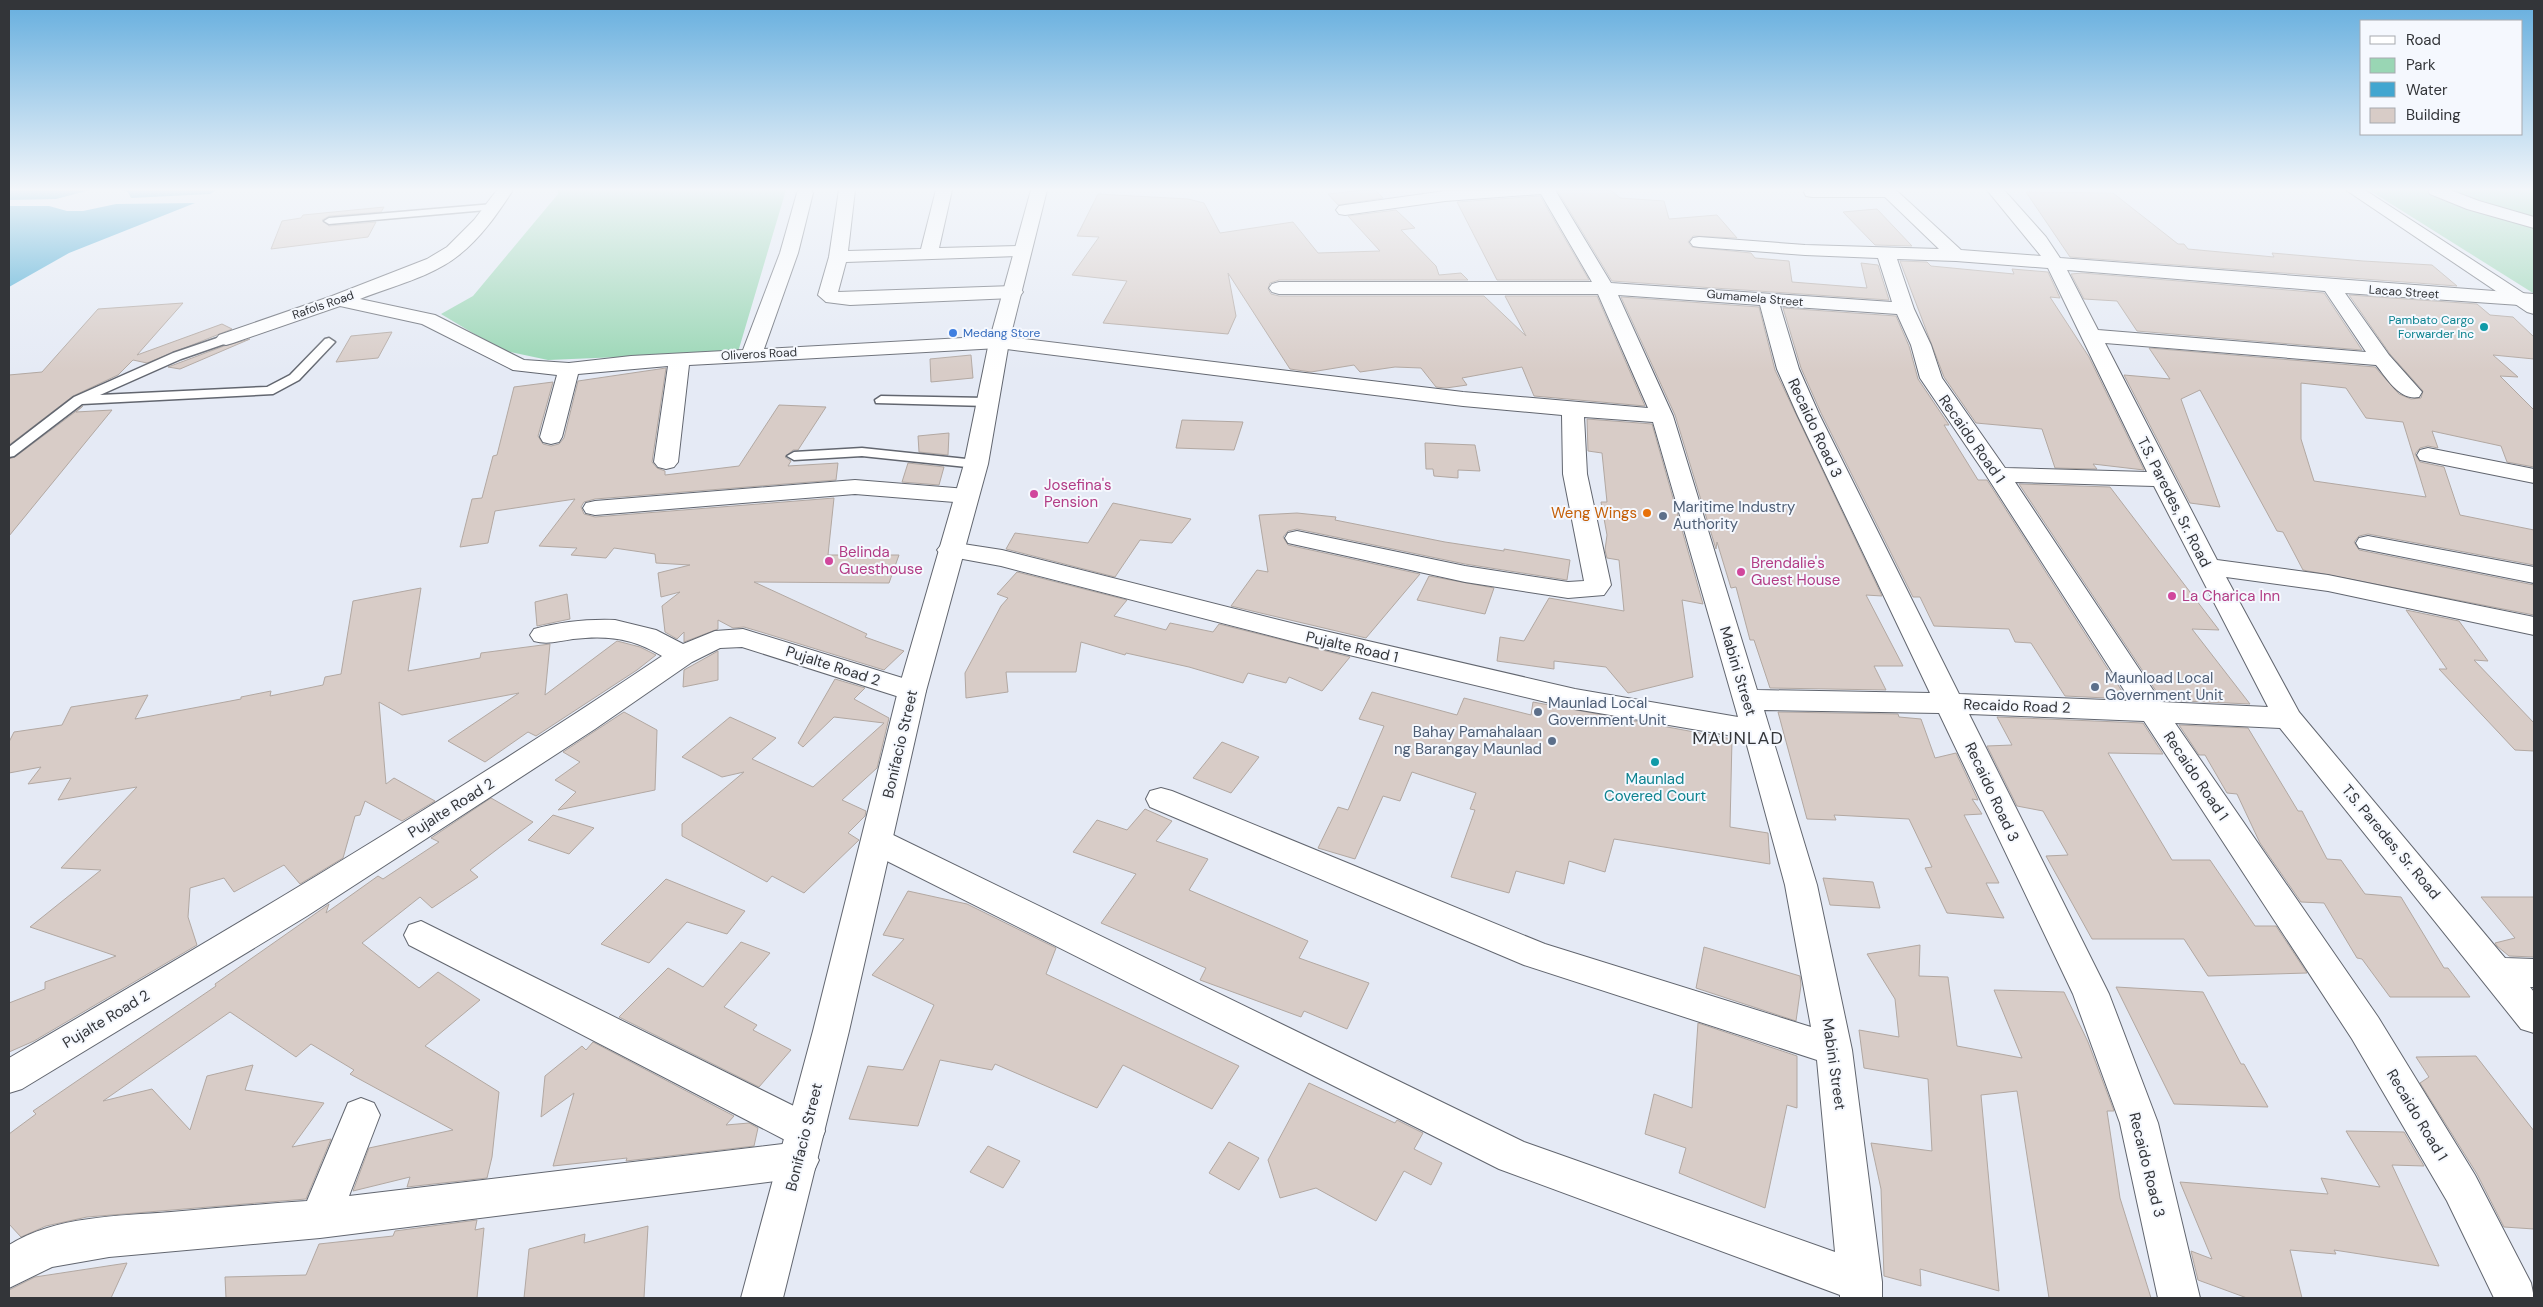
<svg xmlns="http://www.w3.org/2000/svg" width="2543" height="1307" font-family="'DM Sans',sans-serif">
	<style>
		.green { fill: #99d6b4 }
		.water { fill: #42a6d0 }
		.building { fill: #d8ccc7; stroke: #b2a8a2; fill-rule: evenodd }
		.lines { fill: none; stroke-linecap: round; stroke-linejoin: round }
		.service-casing { stroke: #62666f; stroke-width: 3 }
		.minor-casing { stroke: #62666f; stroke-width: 2 }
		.tertiary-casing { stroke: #62666f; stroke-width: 2 }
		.service { fill: #fff; fill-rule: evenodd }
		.minor { fill: #fff; fill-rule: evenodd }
		.tertiary { fill: #fff; fill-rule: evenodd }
		.culture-dot { fill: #0f9aa8; stroke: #f5f8fe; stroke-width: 2 }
		.shop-dot { fill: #3f7fe0; stroke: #f5f8fe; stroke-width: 2 }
		.hotel-dot { fill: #d1479c; stroke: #f5f8fe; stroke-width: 2 }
		.food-dot { fill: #e8710a; stroke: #f5f8fe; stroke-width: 2 }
		.service-dot { fill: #5c6f8a; stroke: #f5f8fe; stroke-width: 2 }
		.labels { text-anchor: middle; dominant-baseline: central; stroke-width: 4; stroke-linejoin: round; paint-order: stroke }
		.far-street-label { font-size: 12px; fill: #333539; stroke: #f5f8fe }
		.far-culture-label { font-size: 12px; fill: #0d838f; stroke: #f5f8fe; text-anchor: end }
		.far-shop-label { font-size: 12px; fill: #366cbe; stroke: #f5f8fe; text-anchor: start }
		.street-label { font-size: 15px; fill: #333539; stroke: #f5f8fe }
		.hotel-label { font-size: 15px; fill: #b23c85; stroke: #f5f8fe; text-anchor: start }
		.service-label { font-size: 15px; fill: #4e5e75; stroke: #f5f8fe; text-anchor: start }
		.food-label { font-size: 15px; fill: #c56008; stroke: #f5f8fe; text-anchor: end }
		.culture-label { font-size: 15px; fill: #0d838f; stroke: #f5f8fe }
		.quarter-label { font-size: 18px; letter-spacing: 1px; fill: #333539; stroke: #f5f8fe }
	</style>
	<rect width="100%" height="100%" fill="#e5eaf5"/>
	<g class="green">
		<polygon points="558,190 786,190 738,352 548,360 501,350 441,314 473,296 558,194"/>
		<polygon points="2369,190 2534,190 2534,292 2533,293"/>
	</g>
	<g class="water">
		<polygon points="9,190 90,190 56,199 9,200"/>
		<polygon points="121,190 217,190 210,194 131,198 128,192"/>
		<polygon points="195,203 69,253 9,287 9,206 49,206 67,211 83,211 116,204"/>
	</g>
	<g class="building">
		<polygon points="1365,190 1375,190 1383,198 1338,205 1328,194"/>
		<polygon points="1557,190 1611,190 1620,198 1664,201 1669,219 1717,215 1737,238 1693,236 1688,242 1692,247 1751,253 1755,258 1789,261 1792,282 1867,288 1861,263 1878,265 1889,300 1612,281"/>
		<polygon points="2026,192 2113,193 2178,244 2184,244 2188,249 2274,257 2272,253 2363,261 2432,265 2457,286 2070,257"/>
		<polygon points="1098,194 1188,199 1204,203 1220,233 1293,222 1318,253 1380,251 1348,216 1396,210 1415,228 1401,230 1436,266 1439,275 1461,273 1468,280 1279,280 1270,283 1268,289 1271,294 1279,296 1484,296 1526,336 1505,296 1597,296 1645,406 1534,396 1522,367 1462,378 1467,385 1446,388 1436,387 1421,368 1395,367 1360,372 1354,365 1311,372 1290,369 1228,273 1236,316 1228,334 1103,323 1127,281 1072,275 1099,237 1077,236"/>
		<polygon points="1540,196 1589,280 1497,280 1457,202"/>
		<polygon points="384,207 381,212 329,216 322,220 329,226 376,222 368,237 271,249 282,221 301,218 303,215"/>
		<polygon points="1877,209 1912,246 1875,245 1843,212"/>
		<polygon points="1900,261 1927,262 1931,266 2014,274 2012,269 2048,272 2060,298 2050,297 2089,357 2144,470 2093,464 2097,469 2055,468 2042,429 1976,423 1944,377"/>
		<polygon points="2082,273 2324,293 2362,350 2137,331 2117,301 2084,299 2071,274"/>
		<path d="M2349,295L2477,304L2490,315L2513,317L2534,337V359L2493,355L2518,377L2500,376L2534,410V467L2507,462L2501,446L2432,431L2438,448L2428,446L2420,448L2415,454L2420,462L2444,467L2460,515L2534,530V565L2368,534L2359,536L2354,542L2359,550L2534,585V615L2303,570L2283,532L2277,531L2200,390L2181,399L2220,507L2190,503L2124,375L2170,379L2149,348L2375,367L2399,394L2411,399L2421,398L2423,391L2390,354ZM2301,383L2346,388L2366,418L2403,422L2426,497L2314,481L2301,439Z"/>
		<polygon points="1621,297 1759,307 1775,370 1882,596 1866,595 1903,666 1874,666 1886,690 1770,688 1754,640 1750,640 1736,587 1731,588 1717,542 1716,549 1675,415"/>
		<polygon points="183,303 137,355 222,324 232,329 147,363 133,360 118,375 73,396 9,445 9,375 42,372 98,309"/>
		<polygon points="1783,308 1896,316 1909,346 1918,379 1949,425 1944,425 1978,480 1987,480 2127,699 2065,696 2031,643 2015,642 2009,629 1934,626 1920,597 1913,597 1821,413 1801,368"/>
		<polygon points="392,332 378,358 336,362 351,336"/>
		<polygon points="250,339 180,369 168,367 224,346"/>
		<polygon points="971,355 973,378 931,382 930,359"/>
		<polygon points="666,368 652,462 657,468 665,471 665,475 739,466 779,405 826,407 798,450 793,450 785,457 791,461 788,466 838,463 836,480 595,499 584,502 581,507 584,514 595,517 834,498 828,555 899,555 889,583 754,582 867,634 865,637 904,651 884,670 761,632 744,627 733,628 718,620 718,629 684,642 684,632 677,639 665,632 662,606 680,592 661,597 658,573 690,565 656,563 655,554 614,548 606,558 571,555 577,548 539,546 575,499 495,511 488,543 460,547 472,499 482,498 493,456 497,455 514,387 553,382 538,436 543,444 551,446 559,444 564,438 578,381"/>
		<polygon points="83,406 76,412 112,410 9,536 9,459 15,457"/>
		<polygon points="1587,419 1652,424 1703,604 1682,600 1693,677 1628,693 1606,667 1554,661 1554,669 1497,661 1500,637 1524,641 1549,598 1624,611 1619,560 1607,558 1605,550 1607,535 1601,502 1607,502 1602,453 1588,451"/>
		<polygon points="1182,420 1243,422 1234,450 1176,448"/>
		<polygon points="949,433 948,455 919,452 918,436"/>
		<polygon points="1425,443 1475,445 1480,471 1458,470 1458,478 1434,476 1433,469 1426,469"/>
		<polygon points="908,463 944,467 939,485 902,482"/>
		<polygon points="2019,484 2110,487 2219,630 2192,629 2250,704 2162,700"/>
		<polygon points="1113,503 1191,519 1172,543 1140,540 1115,577 1006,549 1015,533 1088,543"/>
		<polygon points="1297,513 1336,517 1335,520 1445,542 1504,551 1504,549 1570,560 1567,580 1465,564 1297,529 1288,531 1283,537 1288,545 1420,574 1366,638 1231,606 1257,570 1268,572 1259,515"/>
		<polygon points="1017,572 1127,600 1114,616 1166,630 1170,623 1213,632 1219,624 1350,657 1322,691 1289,677 1286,683 1248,673 1243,683 1189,667 1126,653 1125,655 1081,642 1076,672 1006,672 1008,692 966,698 965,673 1001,606 1008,598 997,594"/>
		<polygon points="1429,576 1494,588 1485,614 1417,600"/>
		<polygon points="421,588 408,671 480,658 481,653 550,644 545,695 617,641 640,647 656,655 637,670 536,736 528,732 485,762 448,741 519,693 402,715 379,702 386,784 394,778 435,801 402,821 365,801 360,815 355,816 343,858 300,884 284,865 234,892 224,878 190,888 188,917 197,945 34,1041 9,1052 9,1003 45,989 45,982 116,956 30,927 101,870 61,868 137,787 58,800 71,778 28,784 41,767 9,773 9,742 14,732 62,725 71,707 148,695 135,719 241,699 241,697 271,691 270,696 323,685 325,677 341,674 353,601"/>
		<polygon points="567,594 570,619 537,626 535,602"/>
		<polygon points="2406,610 2459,621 2488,661 2474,660 2534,723 2534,751 2515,750 2439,669 2447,669"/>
		<polygon points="718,651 718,680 683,687 684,670"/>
		<polygon points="835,679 865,688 854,699 889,718 877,768 842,800 866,811 865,816 848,833 859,840 804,893 772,876 767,882 682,836 682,824 744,772 722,777 682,757 730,717 776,738 752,759 813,787 884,723 834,717 803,747 798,743"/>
		<polygon points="1372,692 1457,715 1464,698 1531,715 1533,702 1732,739 1730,827 1768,833 1770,864 1614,839 1605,872 1569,861 1564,884 1516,871 1509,893 1451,877 1475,810 1470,809 1476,793 1412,772 1400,801 1383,796 1355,859 1318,848 1338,807 1348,810 1384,726 1359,719"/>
		<polygon points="624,712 657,730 655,790 558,810 576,792 555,780 580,762 563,752"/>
		<polygon points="1778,712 1898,714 1899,717 1921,719 1935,758 1956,753 1978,800 1972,799 1982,814 1964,815 1999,883 1986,883 2004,918 1947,913 1925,868 1932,867 1909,819 1834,815 1836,820 1807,819"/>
		<polygon points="1997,717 2143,723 2163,754 2108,753 2172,860 2210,860 2255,926 2276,926 2307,973 2208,976 2184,939 2092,939 2046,856 2068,855 2043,811 2017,806 1987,746 2012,745"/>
		<polygon points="2179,725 2248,728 2298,811 2302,811 2327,859 2341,860 2365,894 2401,897 2444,968 2448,968 2470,997 2390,997 2362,959 2357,958 2324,903 2301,902 2260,843 2237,794 2227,793 2205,755 2199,755"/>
		<polygon points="1222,742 1259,757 1231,793 1193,778"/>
		<polygon points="491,798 533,822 470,870 478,877 432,908 420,897 362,943 419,988 438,972 480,1000 425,1046 499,1092 492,1157 487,1178 407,1187 410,1177 353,1191 369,1148 453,1130 350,1074 354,1070 311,1044 296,1057 230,1012 103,1101 152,1089 190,1130 207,1076 253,1065 245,1090 324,1103 292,1147 331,1139 306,1199 87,1217 46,1226 21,1237 9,1224 9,1134 36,1114 33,1111 216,986 215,984 322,909 329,904 326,913 378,876 383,879 439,842 431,838"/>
		<polygon points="1145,809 1172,821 1156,841 1208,859 1189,890 1308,941 1299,958 1369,983 1347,1029 1304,1011 1301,1017 1200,980 1206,968 1101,923 1136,874 1073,852 1097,820 1127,830"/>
		<polygon points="553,815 594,828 569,854 528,840"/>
		<polygon points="1823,878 1873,882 1880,908 1830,905"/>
		<polygon points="666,879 745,911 727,934 687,922 649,963 601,944"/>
		<polygon points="908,891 967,904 1056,948 1046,974 1239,1066 1212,1109 1123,1065 1097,1108 995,1064 992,1070 940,1060 918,1126 849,1119 868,1066 903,1070 934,1005 872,975 904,939 883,935"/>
		<polygon points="2481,897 2534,897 2534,957 2509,956 2497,946 2495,943 2515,938"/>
		<polygon points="741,942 770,953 724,1007 757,1025 753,1030 791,1050 759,1087 619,1017 668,968 703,987"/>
		<polygon points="1920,945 1919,976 1948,977 1957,1046 2022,1058 1994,990 2064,992 2088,1042 2114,1111 2107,1111 2120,1198 2151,1298 2049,1298 2017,1091 1981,1095 1999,1291 1920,1269 1921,1286 1884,1276 1881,1189 1871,1143 1932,1151 1928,1079 1864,1068 1859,1030 1899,1037 1895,999 1867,954"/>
		<polygon points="1704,947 1800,976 1801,985 1796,1021 1696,988"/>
		<polygon points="2116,987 2203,992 2241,1064 2244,1064 2268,1107 2174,1104"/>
		<polygon points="1698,1023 1797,1056 1797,1108 1787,1105 1765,1208 1679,1173 1686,1148 1645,1134 1654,1094 1692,1108"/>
		<polygon points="593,1042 734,1116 726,1125 749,1123 758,1128 754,1146 626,1161 627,1158 553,1166 574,1093 541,1117 545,1076 582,1046 586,1050"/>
		<polygon points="2476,1056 2534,1131 2534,1229 2504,1227 2477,1174 2420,1083 2429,1077 2416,1057"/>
		<polygon points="1309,1083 1395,1123 1397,1120 1423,1133 1414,1149 1442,1163 1431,1185 1404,1171 1376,1221 1316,1188 1280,1198 1268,1160"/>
		<polygon points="2346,1131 2404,1132 2424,1166 2392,1165 2439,1266 2334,1250 2336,1254 2290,1250 2302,1298 2247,1298 2198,1280 2191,1251 2212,1259 2180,1182 2328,1194 2321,1178 2380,1187"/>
		<polygon points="1229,1142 1259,1158 1239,1190 1209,1173"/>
		<polygon points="988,1146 1020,1161 1003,1188 970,1172"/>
		<polygon points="477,1220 475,1230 484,1228 477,1298 226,1298 225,1277 306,1275 319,1244 393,1236 395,1231"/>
		<polygon points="648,1226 644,1298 524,1298 529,1249 585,1234 584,1243"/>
		<polygon points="127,1263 111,1298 9,1298 9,1290 35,1277"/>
	</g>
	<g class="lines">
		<g class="service-casing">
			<g id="service">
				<polygon points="493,204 498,207 497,209 329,224 324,221 329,218"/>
				<polygon points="226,335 230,336 230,342 181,359 100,395 267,387 290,375 325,339 329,338 335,342 299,380 273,394 82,404 14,456 9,457 9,447 74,397 173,353"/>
				<polygon points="881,396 987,398 993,402 987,406 876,403 875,400"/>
				<polygon points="862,448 976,460 983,464 976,468 862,456 794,460 787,456 794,452"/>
			</g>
		</g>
		<g class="minor-casing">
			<g id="minor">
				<path d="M497,190H513C498,213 481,238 459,255C432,277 392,286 360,299L435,315L524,360L569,363L631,356L743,350L780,253L797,193L799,190H811L813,193L798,253L764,349L999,336L1463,392L1648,408L1598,294H1279L1272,292L1269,288L1272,284L1279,282H1592L1541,194L1445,201L1345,215L1339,214L1336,210L1339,206L1345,205L1445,191L1555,190L1611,283L1892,302L1878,258L1805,255L1699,247L1693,246L1690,242L1693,238L1699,237L1805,245L1939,249L1885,197H1812L1806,196L1804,192L1805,190H1896L1961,250L2041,256L1987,190H2004L2046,237L2060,258L2534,294V306L2345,293L2389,355L2422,392L2419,397C2399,401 2387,378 2376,365L2105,343L2217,560L2328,575L2534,617V635L2328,591L2226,577L2299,712L2505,958L2534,959V987H2530L2534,992V1033L2521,1029L2280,728L2175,723L2378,1017L2475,1175L2531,1283L2534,1298H2494L2447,1201L2352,1039L2144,721L1969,714L2109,994L2158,1123L2200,1298H2158L2120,1123L2073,994L1939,713L1764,710L1817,885L1852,1050L1882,1282V1298H1840V1295L1499,1169L867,851L862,842L867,833L878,830L889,833L1524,1142L1835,1252L1817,1060L1524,965L1150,807L1146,799L1150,791L1161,788L1172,791L1545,944L1811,1027L1785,885L1745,738L1575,709L1299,643L1001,566L941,555L937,550L941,545L950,542L1002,550L1299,625L1575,689L1738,717L1653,422L1584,417L1587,474L1611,585L1604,595L1568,598L1465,582L1297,545L1288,543L1285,538L1288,533L1297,531L1465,566L1568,582L1584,581L1563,474L1562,415L1463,406L999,348L689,365L678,462L674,467L666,469L658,467L654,462L668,366L578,374L562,437L559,442L551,444L543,442L540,437L557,375L513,370L422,324L340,306L233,343L226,345L219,343L216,339L219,335L332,296L427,259L447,247L474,220ZM1897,259L1956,261L2048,268L2147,472L2005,468L1942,378L1931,345L1914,309ZM2067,270L2325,291L2366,352L2098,330ZM1618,295L1760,305L1777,369L1797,414L1930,693L1757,690L1673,416ZM1780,306L1897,314L1911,345L1920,378L1986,475L2131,701L1959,694L1819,414L1799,369ZM2015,482L2154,486L2268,707L2161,702Z"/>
				<polygon points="839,190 855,190 848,251 921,249 936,190 952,190 939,248 1021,246 1027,247 1030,251 1027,255 1021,256 846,262 838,292 1013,286 1020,288 1023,292 1020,296 1013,298 850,305 826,302 818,295 829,257"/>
				<polygon points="2428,190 2450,190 2479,201 2534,217 2534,228 2467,209 2430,194"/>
				<polygon points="2428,448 2534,469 2534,483 2420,460 2417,455 2420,450"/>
				<polygon points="855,480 967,489 975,491 979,496 975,501 967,503 855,494 595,515 586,513 583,508 586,503 595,501"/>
				<polygon points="2368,536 2534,567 2534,583 2359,548 2356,543 2359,538"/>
				<path d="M615,620L656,630L683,644L715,631L743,629L922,684L926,691L922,698L912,701L742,647L720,648L692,662L595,729L307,916L22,1089L9,1093V1058C230,929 450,799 662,656C633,638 607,635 573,639C560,641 547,645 534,641L530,635L534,629C560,622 588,619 615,620Z"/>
				<path d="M421,921L820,1119L825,1131L820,1143L811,1147L819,1160L813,1173L799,1178L320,1238L109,1257L52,1267L9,1288V1245C55,1216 118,1216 171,1212C216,1208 262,1204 307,1201L348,1103L361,1098L374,1103L380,1115L349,1196L791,1143L409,945L404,935L409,925Z"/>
			</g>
		</g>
		<g class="tertiary-casing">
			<g id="tertiary">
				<polygon points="1031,190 1047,190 1009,342 988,464 926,691 849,1031 783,1298 741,1298 813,1031 898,691 964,464 989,342"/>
				<polygon points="2346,190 2365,190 2534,300 2534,314 2527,312"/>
			</g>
		</g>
		<use href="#service" class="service"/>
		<use href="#minor" class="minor"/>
		<use href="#tertiary" class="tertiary"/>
	</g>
	<linearGradient id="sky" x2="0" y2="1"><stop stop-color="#65aede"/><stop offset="0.51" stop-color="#f3f6fa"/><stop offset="1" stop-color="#f3f6fa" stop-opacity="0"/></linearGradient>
	<rect width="2543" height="372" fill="url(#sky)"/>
	<g class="culture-dot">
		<circle cx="2484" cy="327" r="5"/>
		<circle cx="1655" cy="762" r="5"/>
	</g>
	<circle class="shop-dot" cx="953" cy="333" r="5"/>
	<g class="hotel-dot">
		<circle cx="1034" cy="494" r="5"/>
		<circle cx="829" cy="561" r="5"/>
		<circle cx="1741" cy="572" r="5"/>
		<circle cx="2172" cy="596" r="5"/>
	</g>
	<circle class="food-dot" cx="1647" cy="513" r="5"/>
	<g class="service-dot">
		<circle cx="1663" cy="516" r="5"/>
		<circle cx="2095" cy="687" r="5"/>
		<circle cx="1538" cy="712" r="5"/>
		<circle cx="1552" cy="741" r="5"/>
	</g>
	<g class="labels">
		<g class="far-street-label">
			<text transform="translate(2404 292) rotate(4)">Lacao Street</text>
			<text transform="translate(1755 298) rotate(5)">Gumamela Street</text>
			<text transform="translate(323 305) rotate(-19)">Rafols Road</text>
			<text transform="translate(759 354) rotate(-3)">Oliveros Road</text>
		</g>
		<g class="far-culture-label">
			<text x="2474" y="320">Pambato Cargo<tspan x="2474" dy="14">Forwarder Inc</tspan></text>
		</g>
		<g class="far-shop-label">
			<text x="963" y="333">Medang Store</text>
		</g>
		<g class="street-label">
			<text transform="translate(1815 428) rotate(65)">Recaido Road 3</text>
			<text transform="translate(1972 439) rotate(55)">Recaido Road 1</text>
			<text transform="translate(2174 502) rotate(63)">T.S. Paredes, Sr. Road</text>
			<text transform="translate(1352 647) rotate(13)">Pujalte Road 1</text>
			<text transform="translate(833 666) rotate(18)">Pujalte Road 2</text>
			<text transform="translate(1738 671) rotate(73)">Mabini Street</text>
			<text transform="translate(2017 706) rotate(2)">Recaido Road 2</text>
			<text transform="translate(900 744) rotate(-77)">Bonifacio Street</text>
			<text transform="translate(2196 776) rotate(56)">Recaido Road 1</text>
			<text transform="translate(1992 792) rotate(65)">Recaido Road 3</text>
			<text transform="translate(451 808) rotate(-32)">Pujalte Road 2</text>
			<text transform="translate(2391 842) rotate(50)">T.S. Paredes, Sr. Road</text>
			<text transform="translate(106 1019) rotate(-31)">Pujalte Road 2</text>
			<text transform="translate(1834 1064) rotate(82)">Mabini Street</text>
			<text transform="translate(2417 1115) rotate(59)">Recaido Road 1</text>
			<text transform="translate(804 1137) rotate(-76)">Bonifacio Street</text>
			<text transform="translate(2147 1165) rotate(76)">Recaido Road 3</text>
		</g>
		<g class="hotel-label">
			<text x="1044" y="485">Josefina's<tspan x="1044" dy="17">Pension</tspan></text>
			<text x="839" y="552">Belinda<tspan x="839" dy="17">Guesthouse</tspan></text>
			<text x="1751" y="563">Brendalie's<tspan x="1751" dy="17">Guest House</tspan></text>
			<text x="2182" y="596">La Charica Inn</text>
		</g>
		<g class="service-label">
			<text x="1673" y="507">Maritime Industry<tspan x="1673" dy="17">Authority</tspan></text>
			<text x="2105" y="678">Maunload Local<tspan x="2105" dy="17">Government Unit</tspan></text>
			<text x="1548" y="703">Maunlad Local<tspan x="1548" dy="17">Government Unit</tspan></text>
			<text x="1542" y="732" text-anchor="end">Bahay Pamahalaan<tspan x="1542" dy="17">ng Barangay Maunlad</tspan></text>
		</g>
		<g class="food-label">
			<text x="1637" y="513">Weng Wings</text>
		</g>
		<g class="culture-label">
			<text x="1655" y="779">Maunlad<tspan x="1655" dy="17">Covered Court</tspan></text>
		</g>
		<g class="quarter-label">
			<text x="1738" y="738">MAUNLAD</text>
		</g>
	</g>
	<rect width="2543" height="1307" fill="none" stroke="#333539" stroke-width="20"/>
	<rect x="2360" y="20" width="162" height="115" fill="#f5f8fe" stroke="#a7aaaf"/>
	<rect x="2370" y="36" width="25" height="8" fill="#ffffff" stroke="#a7aaaf"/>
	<text x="2406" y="45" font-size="15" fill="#333539">Road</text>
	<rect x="2370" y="58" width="25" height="15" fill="#99d6b4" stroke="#a7aaaf"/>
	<text x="2406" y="70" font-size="15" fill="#333539">Park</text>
	<rect x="2370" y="82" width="25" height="15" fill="#42a6d0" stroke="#a7aaaf"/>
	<text x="2406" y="95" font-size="15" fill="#333539">Water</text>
	<rect x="2370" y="108" width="25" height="15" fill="#d8ccc7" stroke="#a7aaaf"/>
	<text x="2406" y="120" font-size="15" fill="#333539">Building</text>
</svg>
